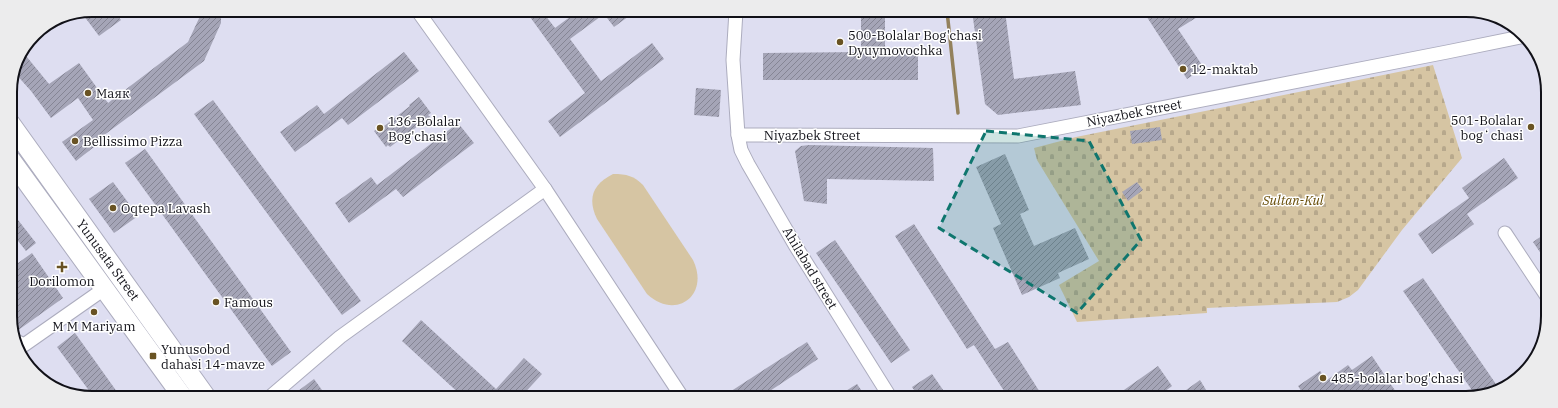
<svg xmlns="http://www.w3.org/2000/svg" width="1558" height="408" font-family="'IBM Plex Serif',serif">
	<style>
		.grass { fill: #d6c5a3 }
		.cemetery { fill: url(#cemetery-stones) }
		.lines { fill: none; stroke-linecap: round; stroke-linejoin: round }
		.stream { stroke: #93815c; stroke-width: 3.5 }
		.building { fill: url(#building-hatch) }
		.street-casing { stroke: #acacbe; stroke-width: 15 }
		.secondary-casing { stroke: #acacbe; stroke-width: 21 }
		.street { stroke: #fff; stroke-width: 13 }
		.secondary { stroke: #fff; stroke-width: 19 }
		.marked { fill: #0f766e; fill-opacity: 0.2; stroke: #0f766e; stroke-width: 3; stroke-dasharray: 8 5; stroke-linejoin: round }
		.poi-dot { fill: #695323; stroke: #fff; stroke-width: 1.5 }
		.labels { text-anchor: middle; dominant-baseline: central; stroke-width: 3; stroke-linejoin: round; paint-order: stroke }
		.poi-label { font-size: 13px; fill: #111118; stroke: #fff; text-anchor: start }
		.street-label { font-size: 13px; fill: #111118; stroke: #fff }
		.park-label { font-size: 13px; font-style: italic; fill: #674c06; stroke: #fff }
		.rim { fill: none; stroke: #111118; stroke-width: 2 }
	</style>
	<defs>
		<pattern id="cemetery-stones" width="16" height="16" patternUnits="userSpaceOnUse"><rect width="16" height="16" fill="#d6c5a3"/><path d="M2 7V4a2 2 0 0 1 4 0v3zM10 15v-3a2 2 0 0 1 4 0v3z" fill="#b7a88c"/></pattern>
		<pattern id="building-hatch" width="6" height="6" patternUnits="userSpaceOnUse"><rect width="6" height="6" fill="#a5a5b7"/><path d="M-1 1l2-2M0 6l6-6M5 7l2-2" fill="none" stroke="#858594"/></pattern>
	</defs>
	<rect width="100%" height="100%" fill="#dedef1"/>
	<path class="grass" d="M613,174C627,174 634,176 643,185L693,260C710,295 676,321 647,294L597,219C587,198 593,184 613,174Z"/>
	<polygon class="cemetery" points="1433,65 1462,158 1402,230 1358,290 1349,297 1337,302 1207,308 1207,313 1077,322 1059,285 1099,261 1037,160 1034,148 1076,137"/>
	<g class="lines">
		<polyline class="stream" points="947,11 958,113"/>
	</g>
	<g class="building">
		<polygon points="92,10 113,10 121,20 99,36 81,12"/>
		<polygon points="201,10 221,10 221,23 204,61 92,144 94,147 76,161 62,142 93,120 78,98 51,118 31,91 14,72 18,56 22,51 49,84 79,63 108,103 188,42 201,14"/>
		<polygon points="525,10 542,11 555,28 578,11 636,11 614,27 604,14 570,39 601,81 652,43 664,59 560,137 548,121 585,93"/>
		<polygon points="972,11 1005,11 1014,79 1075,71 1081,105 998,115 985,104"/>
		<polygon points="1143,11 1207,11 1178,29 1204,68 1187,79"/>
		<polygon points="861,12 885,12 885,53 918,53 918,80 763,80 763,53 861,52"/>
		<polygon points="404,52 419,71 348,125 342,118 295,152 280,132 317,105 324,114"/>
		<polygon points="696,88 721,90 719,117 694,115"/>
		<polygon points="419,97 431,113 428,115 430,117 390,147 388,145 386,147 374,131 382,125 383,127 410,106 409,105"/>
		<polygon points="213,100 361,301 342,315 194,114"/>
		<polygon points="458,123 474,143 403,197 396,189 349,223 335,203 371,177 377,185"/>
		<polygon points="1160,127 1162,140 1132,144 1130,131"/>
		<polygon points="809,145 933,148 934,181 827,179 827,204 804,201 795,151 801,146"/>
		<polygon points="145,149 291,352 272,366 125,163"/>
		<polygon points="1005,154 1029,210 1020,214 1034,246 1075,228 1089,259 1058,273 1060,278 1022,295 993,228 1001,224 976,167"/>
		<polygon points="1504,158 1518,178 1467,214 1474,224 1432,254 1418,234 1469,198 1462,188"/>
		<polygon points="113,182 138,216 114,233 89,199"/>
		<polygon points="1137,182 1143,190 1128,201 1122,192"/>
		<polygon points="11,211 36,243 26,251 11,232"/>
		<polygon points="914,224 995,349 1008,342 1043,397 1008,397 974,345 967,349 895,236"/>
		<polygon points="1546,233 1546,261 1533,242"/>
		<polygon points="835,240 910,350 891,363 816,253"/>
		<polygon points="32,253 63,298 17,331 12,323 11,298 16,295 11,288 11,268"/>
		<polygon points="1423,278 1498,387 1476,396 1403,291"/>
		<polygon points="421,320 496,389 524,358 542,374 521,397 463,397 402,341"/>
		<polygon points="75,333 120,396 93,396 57,347"/>
		<polygon points="807,342 818,359 761,397 722,397"/>
		<polygon points="1372,356 1400,398 1342,398 1337,390 1326,398 1306,398 1298,386 1320,371 1327,380 1348,365 1352,370"/>
		<polygon points="1158,366 1172,386 1156,398 1114,397"/>
		<polygon points="932,374 948,397 919,397 912,387"/>
		<polygon points="314,379 327,397 290,397"/>
		<polygon points="1200,380 1211,398 1175,398"/>
		<polygon points="857,384 866,397 836,397"/>
	</g>
	<g class="lines">
		<g class="street-casing">
			<g id="street">
				<polyline points="417,10 545,189 682,397"/>
				<polyline points="736,11 733,60 738,135 741,150 748,164 795,245 890,397"/>
				<polyline points="738,135 1018,136 1447,52 1525,36"/>
				<polyline points="1505,233 1546,295"/>
				<polyline points="16,341 24,345 104,289"/>
				<polyline points="270,397 340,337 545,189"/>
			</g>
		</g>
		<g class="secondary-casing">
			<g id="secondary">
				<polyline points="10,123 206,397"/>
				<polyline points="11,160 182,396"/>
			</g>
		</g>
		<use href="#street" class="street"/>
		<use href="#secondary" class="secondary"/>
	</g>
	<path class="marked" d="M986,131L1089,141L1141,240L1077,313L939,228Z"/>
	<g class="poi-dot">
		<circle cx="840" cy="42" r="4"/>
		<circle cx="1183" cy="69" r="4"/>
		<circle cx="88" cy="93" r="4"/>
		<circle cx="1531" cy="127" r="4"/>
		<circle cx="380" cy="128" r="4"/>
		<circle cx="75" cy="141" r="4"/>
		<circle cx="113" cy="208" r="4"/>
		<path d="M60 261h4v4h4v4h-4v4h-4v-4h-4v-4h4z"/>
		<circle cx="216" cy="302" r="4"/>
		<circle cx="94" cy="312" r="4"/>
		<rect x="149" y="352" width="8" height="8" rx="2"/>
		<circle cx="1323" cy="378" r="4"/>
	</g>
	<g class="labels">
		<g class="poi-label">
			<text x="848" y="35">500-Bolalar Bog'chasi<tspan x="848" dy="15">Dyuymovochka</tspan></text>
			<text x="1191" y="69">12-maktab</text>
			<text x="96" y="93">Маяк</text>
			<text x="1523" y="120" text-anchor="end">501-Bolalar<tspan x="1523" dy="15">bogʻchasi</tspan></text>
			<text x="388" y="121">136-Bolalar<tspan x="388" dy="15">Bog'chasi</tspan></text>
			<text x="83" y="141">Bellissimo Pizza</text>
			<text x="121" y="208">Oqtepa Lavash</text>
			<text x="62" y="281" text-anchor="middle">Dorilomon</text>
			<text x="224" y="302">Famous</text>
			<text x="94" y="326" text-anchor="middle">M M Mariyam</text>
			<text x="161" y="349">Yunusobod<tspan x="161" dy="15">dahasi 14-mavze</tspan></text>
			<text x="1331" y="378">485-bolalar bog'chasi</text>
		</g>
		<g class="street-label">
			<text transform="translate(1134 113) rotate(-11)">Niyazbek Street</text>
			<text x="812" y="135">Niyazbek Street</text>
			<text transform="translate(108 260) rotate(54)">Yunusata Street</text>
			<text transform="translate(810 268) rotate(59)">Ahilabad street</text>
		</g>
		<g class="park-label">
			<text x="1293" y="200">Sultan-Kul</text>
		</g>
	</g>
	<path d="M0 0H1558V408H0ZM92 17H1466A75 75 0 0 1 1541 92V316A75 75 0 0 1 1466 391H92A75 75 0 0 1 17 316V92A75 75 0 0 1 92 17Z" fill="#ececed" fill-rule="evenodd"/>
	<path class="rim" d="M92 17H1466A75 75 0 0 1 1541 92V316A75 75 0 0 1 1466 391H92A75 75 0 0 1 17 316V92A75 75 0 0 1 92 17Z"/>
</svg>
